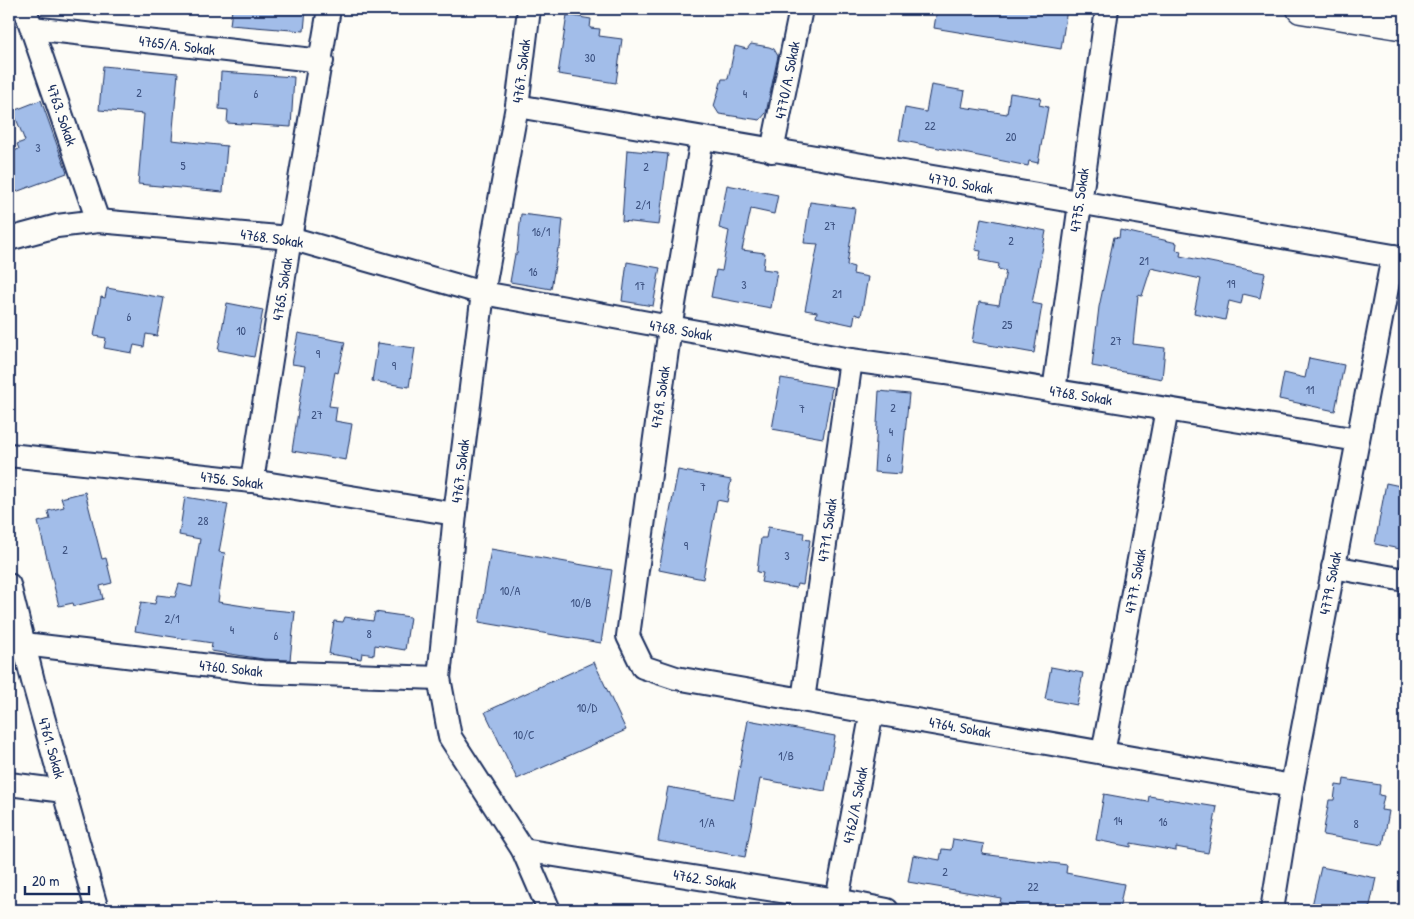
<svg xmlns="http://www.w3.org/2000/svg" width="1414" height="919" font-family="'Patrick Hand',sans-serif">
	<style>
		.building { fill: #a2bde9; stroke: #1b2f5e }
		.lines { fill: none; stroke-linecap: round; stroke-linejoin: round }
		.minor-casing { stroke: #1b2f5e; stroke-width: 26 }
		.major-casing { stroke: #1b2f5e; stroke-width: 31 }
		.minor { stroke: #fdfcf7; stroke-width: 22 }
		.major { stroke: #fdfcf7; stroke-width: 28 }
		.labels { text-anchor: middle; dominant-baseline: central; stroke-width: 4.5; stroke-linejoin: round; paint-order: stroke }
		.number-label { font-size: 12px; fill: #3d5281 }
		.street-label { font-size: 15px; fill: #1b2f5e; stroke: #fdfcf7 }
	</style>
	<rect width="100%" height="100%" fill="#fdfcf7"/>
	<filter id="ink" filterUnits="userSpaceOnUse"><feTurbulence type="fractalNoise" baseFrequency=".02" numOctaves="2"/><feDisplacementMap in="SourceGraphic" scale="10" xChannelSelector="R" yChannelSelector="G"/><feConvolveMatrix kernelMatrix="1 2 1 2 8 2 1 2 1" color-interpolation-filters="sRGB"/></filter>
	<g filter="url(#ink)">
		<g class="building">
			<polygon points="232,9 306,9 304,31 230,25"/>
			<polygon points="937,9 1067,9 1061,49 934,28"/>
			<polygon points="567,15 591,19 590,28 600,29 599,36 622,39 616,83 558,74"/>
			<polygon points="751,44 769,47 774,49 778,56 766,113 760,120 719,114 714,106 722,79 728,79 735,46 747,49"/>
			<polygon points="103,66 178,73 172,140 227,146 223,192 138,184 144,114 99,110"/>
			<polygon points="221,72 294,77 291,127 227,123 228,110 219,109"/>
			<polygon points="931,85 965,91 962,107 1007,114 1010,93 1041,98 1039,105 1048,107 1038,163 1029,161 1028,166 899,140 905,108 926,112"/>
			<polygon points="41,100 67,173 13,193 9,181 9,153 19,149 17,144 25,141 13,111"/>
			<polygon points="627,150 668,154 659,225 622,221"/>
			<polygon points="727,185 778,195 774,214 751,209 742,250 765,253 763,269 777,271 771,308 711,297 716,270 722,271 729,231 719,228"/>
			<polygon points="810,202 855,208 847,265 854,267 853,274 868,277 861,316 855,314 853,325 816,317 817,312 805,310 818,244 804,243"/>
			<polygon points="521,214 563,219 560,248 558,248 551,289 510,282 515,254 517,254"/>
			<polygon points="981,218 1046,231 1032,303 1042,305 1034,353 972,342 979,302 999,305 1006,271 998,269 999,264 979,260 981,251 975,250"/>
			<polygon points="1120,230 1177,243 1176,250 1181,251 1180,256 1265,273 1260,298 1243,294 1241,304 1229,301 1225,320 1194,313 1201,279 1151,268 1142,296 1138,295 1133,344 1165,348 1162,379 1092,366 1099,307 1114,237 1119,238"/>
			<polygon points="627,262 660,268 653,306 622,301"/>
			<polygon points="107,288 164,298 157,336 146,334 144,347 134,345 132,353 104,348 106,338 94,336 101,297 105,298"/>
			<polygon points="227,303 263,310 254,357 218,350"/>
			<polygon points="298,333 345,342 338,373 335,372 329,406 337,407 335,421 352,424 346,460 292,451 305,366 292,364"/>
			<polygon points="378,343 415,348 409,387 372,381"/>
			<polygon points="1309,358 1344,365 1335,411 1279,399 1284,373 1305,378"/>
			<polygon points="781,378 832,387 823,438 772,429"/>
			<polygon points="879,391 909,394 901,474 874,472"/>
			<polygon points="678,470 731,480 727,502 717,500 703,579 659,570"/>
			<polygon points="1386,483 1405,487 1405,550 1375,544"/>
			<polygon points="85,492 102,559 106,558 112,583 100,586 103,599 74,606 73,603 59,606 38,522 50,519 48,511 64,507 61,498"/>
			<polygon points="185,497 228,504 219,552 225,553 218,602 263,609 295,612 290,660 263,659 211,651 212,643 135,631 141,602 155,604 157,595 175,597 179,584 192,587 200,539 179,535"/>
			<polygon points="768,527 804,533 803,539 810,540 803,585 797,584 796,588 761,582 763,573 757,572 761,538 766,538"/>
			<polygon points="491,549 612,570 601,643 479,622"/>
			<polygon points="375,612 410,617 405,650 375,645 374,655 362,653 361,659 329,654 334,621 343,622 345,617 373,621"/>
			<polygon points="594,662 626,730 517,779 485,712"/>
			<polygon points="1051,667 1083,673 1077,705 1045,699"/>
			<polygon points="748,720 835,736 825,791 760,779 745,857 658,841 668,787 734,799"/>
			<polygon points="1344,779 1380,785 1379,795 1384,796 1381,810 1389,811 1383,845 1323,835 1329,800 1334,800 1336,785 1343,786"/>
			<polygon points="1104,794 1148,802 1149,796 1217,807 1208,853 1176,847 1176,851 1131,843 1131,847 1096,840"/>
			<polygon points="953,839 984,844 982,854 1067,865 1066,873 1124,884 1119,910 1050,910 1000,903 1001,898 908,882 913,855 940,860 942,849 951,850"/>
			<polygon points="1321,867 1376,878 1369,910 1311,910"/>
		</g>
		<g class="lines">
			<g class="minor-casing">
				<g id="minor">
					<polyline points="25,9 98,221"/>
					<polyline points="529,9 517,106 483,293 455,514 439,678 450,737 523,850 549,910"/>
					<polyline points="32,28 322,61"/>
					<polyline points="517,106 1405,258"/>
					<polyline points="702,138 670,328 628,636 643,667 676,678 1292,786"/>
					<polyline points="772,151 801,9"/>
					<polyline points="9,239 57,226 98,221 290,238 483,293 851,360 945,373 1358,440"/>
					<polyline points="1054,391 1107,9"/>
					<polyline points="9,455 252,481 455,514"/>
					<polyline points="252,481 290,238 329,9"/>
					<polyline points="1333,567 1405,580"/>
					<polyline points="9,585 33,681 97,910"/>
					<polyline points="24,644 262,672 439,678"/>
					<polyline points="803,700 851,360"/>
					<polyline points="1103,753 1167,409"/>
					<polyline points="9,784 64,791"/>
					<polyline points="523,850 837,900 887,910"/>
					<polyline points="837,900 872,711"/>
					<polyline points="1272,910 1292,786 1393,256"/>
				</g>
			</g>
			<g class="major-casing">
				<polyline id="major" points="1301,9 1405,26"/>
			</g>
			<use href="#minor" class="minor"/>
			<use href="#major" class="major"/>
		</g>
	</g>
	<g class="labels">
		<g class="number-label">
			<text x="590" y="57">30</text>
			<text x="139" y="92">2</text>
			<text x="256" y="93">6</text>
			<text x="745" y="93">4</text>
			<text x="930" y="125">22</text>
			<text x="1011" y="136">20</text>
			<text x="38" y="147">3</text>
			<text x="183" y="165">5</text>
			<text x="646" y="166">2</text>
			<text x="643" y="204">2/1</text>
			<text x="830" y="225">27</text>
			<text x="541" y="231">16/1</text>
			<text x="1011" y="240">2</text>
			<text x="1144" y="260">21</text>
			<text x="533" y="271">16</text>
			<text x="1231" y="283">19</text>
			<text x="744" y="284">3</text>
			<text x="640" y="285">17</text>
			<text x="837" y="293">21</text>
			<text x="129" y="316">6</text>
			<text x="1007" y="324">25</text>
			<text x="241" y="330">10</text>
			<text x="1116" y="340">27</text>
			<text x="318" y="353">9</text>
			<text x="394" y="365">9</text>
			<text x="1310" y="389">11</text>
			<text x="893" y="407">2</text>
			<text x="802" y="408">7</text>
			<text x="317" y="414">27</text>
			<text x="891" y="431">4</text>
			<text x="889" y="457">6</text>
			<text x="703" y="486">7</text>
			<text x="203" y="520">28</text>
			<text x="686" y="545">9</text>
			<text x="65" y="549">2</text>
			<text x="787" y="555">3</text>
			<text x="510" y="590">10/A</text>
			<text x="581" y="602">10/B</text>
			<text x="172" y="618">2/1</text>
			<text x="232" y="629">4</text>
			<text x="369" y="633">8</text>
			<text x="276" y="635">6</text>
			<text x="587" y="707">10/D</text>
			<text x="524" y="734">10/C</text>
			<text x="786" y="755">1/B</text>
			<text x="1118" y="820">14</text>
			<text x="1163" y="821">16</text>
			<text x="707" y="822">1/A</text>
			<text x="1356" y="823">8</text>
			<text x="945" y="871">2</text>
			<text x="1033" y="886">22</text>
		</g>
		<g class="street-label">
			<text transform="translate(177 45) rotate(7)">4765/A. Sokak</text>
			<text transform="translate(521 71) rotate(-83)">4767. Sokak</text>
			<text transform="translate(787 80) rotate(-79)">4770/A. Sokak</text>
			<text transform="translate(62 115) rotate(71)">4763. Sokak</text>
			<text transform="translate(961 183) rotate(10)">4770. Sokak</text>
			<text transform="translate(1079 200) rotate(-82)">4775. Sokak</text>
			<text transform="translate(272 238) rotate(8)">4768. Sokak</text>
			<text transform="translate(282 289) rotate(-81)">4765. Sokak</text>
			<text transform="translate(681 330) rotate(10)">4768. Sokak</text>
			<text transform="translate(1081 395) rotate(9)">4768. Sokak</text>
			<text transform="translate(660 397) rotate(-82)">4769. Sokak</text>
			<text transform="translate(460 471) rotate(-83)">4767. Sokak</text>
			<text transform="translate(232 480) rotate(7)">4756. Sokak</text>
			<text transform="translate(827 530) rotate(-82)">4771. Sokak</text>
			<text transform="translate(1135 581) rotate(-80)">4777. Sokak</text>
			<text transform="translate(1330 583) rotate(-79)">4779. Sokak</text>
			<text transform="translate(231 668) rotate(6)">4760. Sokak</text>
			<text transform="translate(960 727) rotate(10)">4764. Sokak</text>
			<text transform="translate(52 748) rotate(74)">4761. Sokak</text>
			<text transform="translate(855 805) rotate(-79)">4762/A. Sokak</text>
			<text transform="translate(705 879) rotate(9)">4762. Sokak</text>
		</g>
	</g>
	<rect width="1414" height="919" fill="none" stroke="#fdfcf7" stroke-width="30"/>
	<rect x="15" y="15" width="1384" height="889" fill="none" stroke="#1b2f5e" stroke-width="2" filter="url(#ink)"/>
	<path d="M25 886v8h64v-8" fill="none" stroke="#1b2f5e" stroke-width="2.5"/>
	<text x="32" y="886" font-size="15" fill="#1b2f5e" stroke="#fdfcf7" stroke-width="4" paint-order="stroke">20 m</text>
</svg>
